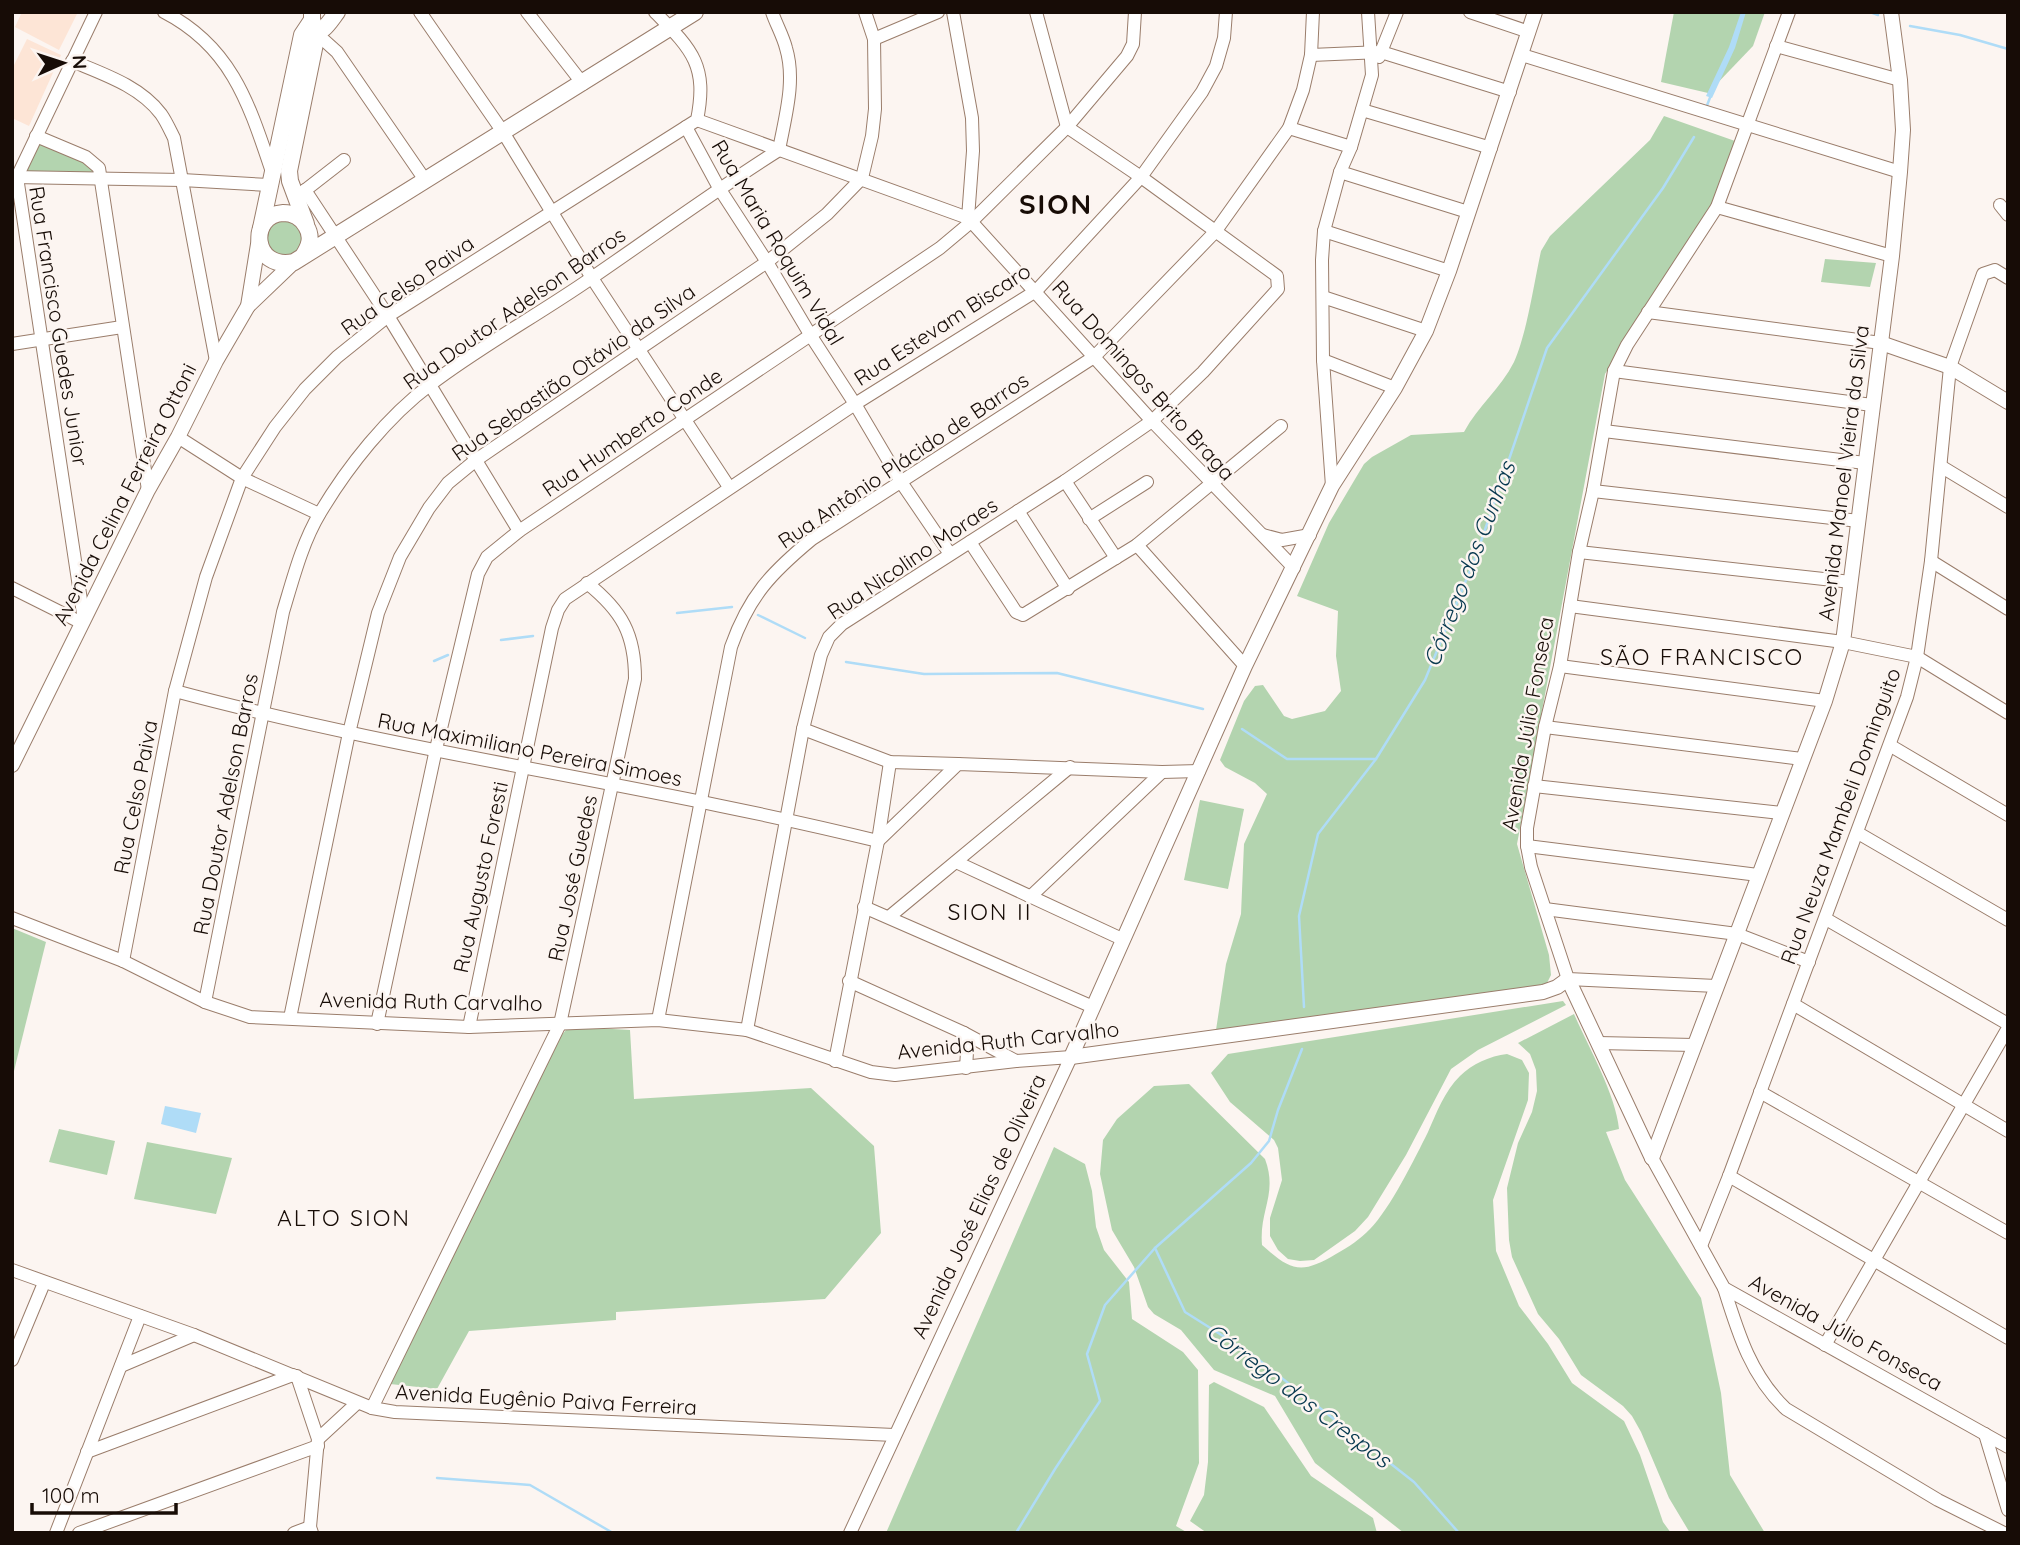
<svg xmlns="http://www.w3.org/2000/svg" width="2020" height="1545" font-family="Quicksand,sans-serif">
	<style>
		.built { fill: #fde5d6 }
		.green { fill: #b3d4af }
		.water { fill: #afdcf7 }
		.lines { fill: none; stroke-linecap: round; stroke-linejoin: round }
		.stream { stroke: #afdcf7; stroke-width: 2.5 }
		.minor-casing { stroke: #9a7d6b; stroke-width: 14 }
		.tertiary-casing { stroke: #9a7d6b; stroke-width: 16 }
		.secondary-casing { stroke: #9a7d6b; stroke-width: 18 }
		.minor { stroke: #fff; stroke-width: 12 }
		.tertiary { stroke: #fff; stroke-width: 14 }
		.secondary { stroke: #fff; stroke-width: 16 }
		.labels { text-anchor: middle; dominant-baseline: central; stroke-width: 5; stroke-linejoin: round; paint-order: stroke }
		.street-label { font-size: 21px; fill: #170c06; stroke: #fcf5f1 }
		.water-label { font-size: 23px; font-style: italic; fill: #07384f; stroke: #fcf5f1 }
		.neighbourhood-label { font-size: 23px; letter-spacing: 2px; fill: #170c06; stroke: #fcf5f1 }
		.district-label { font-size: 28px; font-weight: bold; letter-spacing: 2px; fill: #170c06; stroke: #fcf5f1 }
	</style>
	<rect width="100%" height="100%" fill="#fcf5f1"/>
	<g class="built">
		<polygon points="22,12 78,12 59,50 15,27"/>
		<polygon points="27,39 61,55 29,126 12,118 12,69"/>
	</g>
	<g class="green">
		<polygon points="1674,12 1765,12 1753,46 1708,93 1661,82"/>
		<path d="M1664,116L1735,141L1712,203L1605,374L1517,844L1549,955L1551,975L1547,983L1539,986L1216,1030L1226,964L1241,914L1244,844L1267,794L1255,783L1225,767L1220,760L1244,701L1255,686L1263,685L1284,716L1292,719L1325,711L1341,691L1336,656L1338,611L1297,596L1329,523L1364,464L1372,457L1411,435L1464,432C1478,406 1501,388 1514,362C1527,333 1534,283 1541,251L1550,236L1650,140Z"/>
		<polygon points="39,139 84,161 99,178 22,176"/>
		<path d="M287,217L302,229V247C292,257 281,260 268,253L264,225Z"/>
		<polygon points="1825,259 1876,263 1870,287 1821,282"/>
		<polygon points="1200,800 1244,809 1228,889 1184,880"/>
		<polygon points="12,928 46,942 12,1079"/>
		<polygon points="1563,1001 1566,1005 1478,1050 1451,1069 1406,1155 1368,1217 1355,1231 1314,1260 1300,1261 1288,1259 1278,1250 1270,1236 1270,1218 1282,1180 1278,1148 1274,1140 1230,1102 1211,1073 1228,1054"/>
		<path d="M1574,1014C1588,1046 1616,1095 1619,1129L1606,1132L1625,1180L1701,1298L1721,1393L1730,1475L1765,1533H1690L1669,1498L1641,1432L1632,1416L1623,1406L1581,1375L1559,1339L1538,1314L1512,1257L1509,1240L1507,1188L1518,1143L1532,1112L1537,1091L1536,1070L1530,1054L1518,1043Z"/>
		<polygon points="578,1027 630,1030 634,1099 811,1088 874,1146 881,1233 825,1299 616,1312 616,1320 469,1331 437,1389 390,1384 560,1037 566,1030"/>
		<path d="M1507,1054L1522,1060L1529,1073L1528,1100L1493,1200L1496,1251L1519,1306L1548,1344L1572,1383L1624,1421L1640,1455L1663,1522L1671,1533H1404L1315,1463L1275,1396L1214,1370L1181,1330L1154,1314L1148,1307L1134,1267L1112,1230L1100,1174L1103,1140L1117,1119L1154,1086L1189,1084L1265,1159C1278,1194 1259,1210 1262,1245C1291,1271 1301,1275 1336,1254C1349,1247 1360,1239 1370,1229C1390,1209 1415,1158 1428,1132C1436,1114 1445,1090 1460,1076C1472,1064 1490,1056 1507,1054Z"/>
		<polygon points="59,1129 115,1141 107,1175 49,1162"/>
		<polygon points="147,1142 232,1158 216,1214 134,1199"/>
		<polygon points="1054,1147 1085,1164 1092,1191 1096,1227 1104,1250 1129,1282 1132,1319 1183,1352 1198,1370 1199,1463 1176,1526 1188,1533 886,1533"/>
		<polygon points="1214,1382 1264,1407 1311,1476 1373,1518 1377,1533 1207,1533 1190,1521 1204,1495 1208,1462 1209,1385"/>
	</g>
	<g class="water">
		<polygon points="1741,12 1746,12 1735,48 1712,98 1706,96 1729,47"/>
		<polygon points="165,1106 201,1113 196,1133 161,1124"/>
	</g>
	<g class="lines">
		<g class="stream">
			<polyline points="1870,12 1878,15"/>
			<polyline points="1910,26 1960,35 2008,49"/>
			<polyline points="1706,108 1711,95"/>
			<polyline points="677,613 732,607"/>
			<polyline points="758,615 805,638"/>
			<polyline points="501,640 533,636"/>
			<polyline points="434,661 448,655"/>
			<polyline points="846,662 924,674 1057,673 1203,709"/>
			<polyline points="1242,729 1287,759 1376,759"/>
			<polyline points="1304,1007 1299,916 1318,834 1376,759 1425,680 1476,556 1547,348 1663,188 1694,137"/>
			<polyline points="1155,1248 1185,1312 1250,1353 1414,1482 1459,1533"/>
			<polyline points="437,1478 530,1485 613,1533"/>
			<polyline points="1016,1533 1055,1469 1100,1401 1087,1354 1105,1305 1155,1248 1251,1163 1269,1141 1278,1110 1302,1049"/>
		</g>
		<g class="minor-casing">
			<g id="minor">
				<path d="M164,12C232,47 249,104 272,172"/>
				<polyline points="420,12 503,132 592,278 729,487"/>
				<polyline points="527,12 583,84"/>
				<polyline points="953,12 972,118 973,151 968,218"/>
				<polyline points="1470,12 1529,32"/>
				<polyline points="317,34 337,52 425,180"/>
				<polyline points="874,39 938,12"/>
				<polyline points="1776,46 1900,80"/>
				<polyline points="1311,55 1381,52 1510,92"/>
				<polyline points="1522,55 1900,172"/>
				<polyline points="1379,57 1397,12"/>
				<path d="M72,61C103,74 140,86 161,114C166,121 170,130 174,138L216,361"/>
				<polyline points="1362,110 1491,148"/>
				<polyline points="697,120 968,218 1152,421 1294,568"/>
				<polyline points="686,127 719,188 767,262 811,336 855,404 901,482 950,554"/>
				<polyline points="1289,128 1351,147"/>
				<polyline points="36,136 86,157 99,168 148,490"/>
				<polyline points="1340,172 1468,212"/>
				<polyline points="13,177 182,180 269,185"/>
				<polyline points="305,190 388,316 519,531"/>
				<polyline points="299,195 344,160"/>
				<polyline points="2000,205 2008,215"/>
				<polyline points="1717,207 1892,256"/>
				<polyline points="1324,231 1449,271"/>
				<polyline points="1323,297 1426,331"/>
				<polyline points="1648,312 1881,343"/>
				<polyline points="12,344 122,327"/>
				<polyline points="1323,360 1395,388"/>
				<polyline points="1614,371 1872,405"/>
				<polyline points="1604,431 1865,463"/>
				<polyline points="178,437 242,478 319,514"/>
				<polyline points="1942,467 2008,507"/>
				<polyline points="1065,481 1116,558"/>
				<polyline points="1332,486 1323,360 1322,260 1324,231 1340,172 1351,147 1372,75 1368,12"/>
				<polyline points="1593,491 1859,521"/>
				<polyline points="1018,511 1068,589"/>
				<polyline points="1089,519 1147,482"/>
				<polyline points="1263,535 1282,540 1310,535"/>
				<polyline points="970,542 1016,612 1023,615 1137,545 1281,426"/>
				<polyline points="1137,545 1245,666"/>
				<polyline points="1579,552 1851,582"/>
				<polyline points="1931,561 2008,609"/>
				<polyline points="12,588 82,623"/>
				<polyline points="1570,606 1843,642 1917,657 2008,713"/>
				<polyline points="84,620 17,177 96,12"/>
				<polyline points="1560,666 1825,701"/>
				<path d="M175,691C406,753 646,784 878,841L958,764L1162,772L1199,771"/>
				<polyline points="1545,727 1802,759"/>
				<polyline points="803,729 890,762 958,764"/>
				<polyline points="1891,746 2008,815"/>
				<polyline points="1534,786 1781,813"/>
				<polyline points="1858,833 2008,920"/>
				<polyline points="1527,846 1758,875"/>
				<polyline points="956,862 1122,939"/>
				<polyline points="1030,897 1162,772"/>
				<polyline points="864,907 1093,1007"/>
				<polyline points="1545,909 1737,934 1809,962"/>
				<polyline points="889,917 1070,767"/>
				<polyline points="12,918 123,961 205,1002 250,1017 469,1027 658,1020 747,1030 871,1072 895,1075 1016,1061 1071,1057 850,1533"/>
				<polyline points="1826,919 2008,1024"/>
				<path d="M123,961L175,691L206,577L242,478L275,427L305,389L337,357L388,316L697,120C708,65 692,50 655,12"/>
				<polyline points="849,981 964,1033 1016,1061"/>
				<polyline points="1716,986 1568,979 1531,867 1527,846 1527,828 1545,727 1560,666 1579,552 1593,491 1614,371 1627,345 1717,207 1789,12"/>
				<path d="M205,1002L283,612C293,579 302,543 320,513C348,466 387,417 431,384C481,346 538,315 590,279C653,236 714,191 779,150C785,117 796,81 786,48C783,36 776,24 772,12"/>
				<polyline points="1793,1004 2008,1131"/>
				<polyline points="290,1018 349,733 378,613 400,557 429,508 448,483 476,460 767,262 827,214 862,178 872,136 875,109 874,39 865,12"/>
				<path d="M658,1020L731,647C749,596 771,573 812,539L1094,357L1215,232L1289,128L1303,90L1311,55L1313,12"/>
				<polyline points="377,1024 436,749 478,574 487,557 519,531 940,248 971,222 1067,127 1127,56 1133,44 1135,12"/>
				<polyline points="469,1027 552,628 558,610 565,599 855,404 1036,291 1141,177 1202,92 1216,66 1224,38 1226,12"/>
				<polyline points="747,1030 803,729 821,655 829,637 842,624 1065,481 1152,421 1203,372 1278,289 1277,276 1141,177 1067,127 1036,12"/>
				<polyline points="964,1033 967,1052 966,1068"/>
				<polyline points="1598,1043 1694,1045"/>
				<polyline points="835,1061 878,841 890,762"/>
				<polyline points="1760,1092 2008,1233"/>
				<polyline points="1652,1158 1724,1288 2008,1447"/>
				<polyline points="1729,1176 2008,1338"/>
				<polyline points="1701,1246 1729,1176 1907,697 1917,657 1931,561 1950,367 1983,274 1995,270 2008,278"/>
				<polyline points="12,1270 194,1335 372,1408 395,1412 894,1435"/>
				<path d="M1724,1288C1738,1333 1751,1376 1786,1409L1938,1500L2004,1533"/>
				<polyline points="1825,1345 2008,1028"/>
				<polyline points="12,1360 44,1283"/>
				<polyline points="121,1366 194,1335"/>
				<polyline points="297,1376 318,1439 310,1527 312,1533"/>
				<path d="M372,1408L560,1024L635,679C635,634 622,611 587,583"/>
				<polyline points="1985,1434 2008,1510"/>
				<polyline points="318,1439 357,1403"/>
				<polyline points="87,1452 293,1375"/>
				<polyline points="56,1533 140,1316"/>
				<polyline points="79,1533 318,1446"/>
				<polyline points="294,1533 310,1527"/>
			</g>
		</g>
		<g class="tertiary-casing">
			<g id="tertiary">
				<polyline points="248,306 294,262"/>
				<polyline points="1881,343 1950,367 2008,402"/>
				<polyline points="12,765 148,490 178,437 216,361 248,306 259,238"/>
				<polyline points="1071,1057 1245,666 1332,486 1395,388 1426,331 1449,271 1535,12"/>
				<polyline points="1071,1057 1543,992 1557,987 1568,979 1652,1158"/>
				<polyline points="1652,1158 1825,701 1843,642 1892,256 1900,172 1903,130 1900,80 1891,12"/>
			</g>
		</g>
		<g class="secondary-casing">
			<g id="secondary">
				<path d="M307,35C323,34 328,24 337,12"/>
				<polyline points="306,224 290,181 289,171 317,34 312,20"/>
				<polyline points="261,228 302,35 312,20 312,12"/>
				<path d="M303,256C309,247 313,237 306,226C301,217 293,213 283,213C248,215 252,271 294,262L695,12"/>
			</g>
		</g>
		<use href="#minor" class="minor"/>
		<use href="#tertiary" class="tertiary"/>
		<use href="#secondary" class="secondary"/>
	</g>
	<g class="labels">
		<g class="street-label">
			<text transform="translate(778 242) rotate(59)">Rua Maria Roquim Vidal</text>
			<text transform="translate(407 285) rotate(-35)">Rua Celso Paiva</text>
			<text transform="translate(514 308) rotate(-35)">Rua Doutor Adelson Barros</text>
			<text transform="translate(942 324) rotate(-33)">Rua Estevam Biscaro</text>
			<text transform="translate(59 326) rotate(81)">Rua Francisco Guedes Junior</text>
			<text transform="translate(573 372) rotate(-35)">Rua Sebastião Otávio da Silva</text>
			<text transform="translate(1144 380) rotate(48)">Rua Domingos Brito Braga</text>
			<text transform="translate(632 432) rotate(-34)">Rua Humberto Conde</text>
			<text transform="translate(903 460) rotate(-34)">Rua Antônio Plácido de Barros</text>
			<text transform="translate(1843 473) rotate(-83)">Avenida Manoel Vieira da Silva</text>
			<text transform="translate(124 494) rotate(-63)">Avenida Celina Ferreira Ottoni</text>
			<text transform="translate(912 558) rotate(-34)">Rua Nicolino Moraes</text>
			<text transform="translate(1527 724) rotate(-80)">Avenida Júlio Fonseca</text>
			<text transform="translate(530 749) rotate(11)">Rua Maximiliano Pereira Simoes</text>
			<text transform="translate(135 797) rotate(-79)">Rua Celso Paiva</text>
			<text transform="translate(225 804) rotate(-79)">Rua Doutor Adelson Barros</text>
			<text transform="translate(1840 816) rotate(-70)">Rua Neuza Mambeli Dominguito</text>
			<text transform="translate(480 877) rotate(-78)">Rua Augusto Foresti</text>
			<text transform="translate(572 878) rotate(-78)">Rua José Guedes</text>
			<text transform="translate(431 1001) rotate(1)">Avenida Ruth Carvalho</text>
			<text transform="translate(1008 1040) rotate(-6)">Avenida Ruth Carvalho</text>
			<text transform="translate(978 1206) rotate(-65)">Avenida José Elias de Oliveira</text>
			<text transform="translate(1846 1332) rotate(29)">Avenida Júlio Fonseca</text>
			<text transform="translate(546 1399) rotate(3)">Avenida Eugênio Paiva Ferreira</text>
		</g>
		<g class="water-label">
			<text transform="translate(1469 564) rotate(-69)">Córrego dos Cunhas</text>
			<text transform="translate(1299 1395) rotate(37)">Córrego dos Crespos</text>
		</g>
		<g class="neighbourhood-label">
			<text x="1702" y="656">SÃO FRANCISCO</text>
			<text x="990" y="911">SION II</text>
			<text x="344" y="1217">ALTO SION</text>
		</g>
		<g class="district-label">
			<text x="1056" y="203">SION</text>
		</g>
	</g>
	<rect width="2020" height="1545" fill="none" stroke="#170c06" stroke-width="28"/>
	<g transform="translate(63 63) rotate(87)" stroke="#fcf5f1" stroke-width="5" paint-order="stroke">
	<path d="M0-5L12 26L0 18L-12 26Z" fill="#170c06"/>
	<text y="-10" font-size="19" font-weight="bold" text-anchor="middle" fill="#170c06">N</text>
	</g>
	<path d="M32 1503v10h144v-10" fill="none" stroke="#170c06" stroke-width="3.5"/>
	<text x="42" y="1503" font-size="21" fill="#170c06" stroke="#fcf5f1" stroke-width="5" paint-order="stroke">100 m</text>
</svg>
